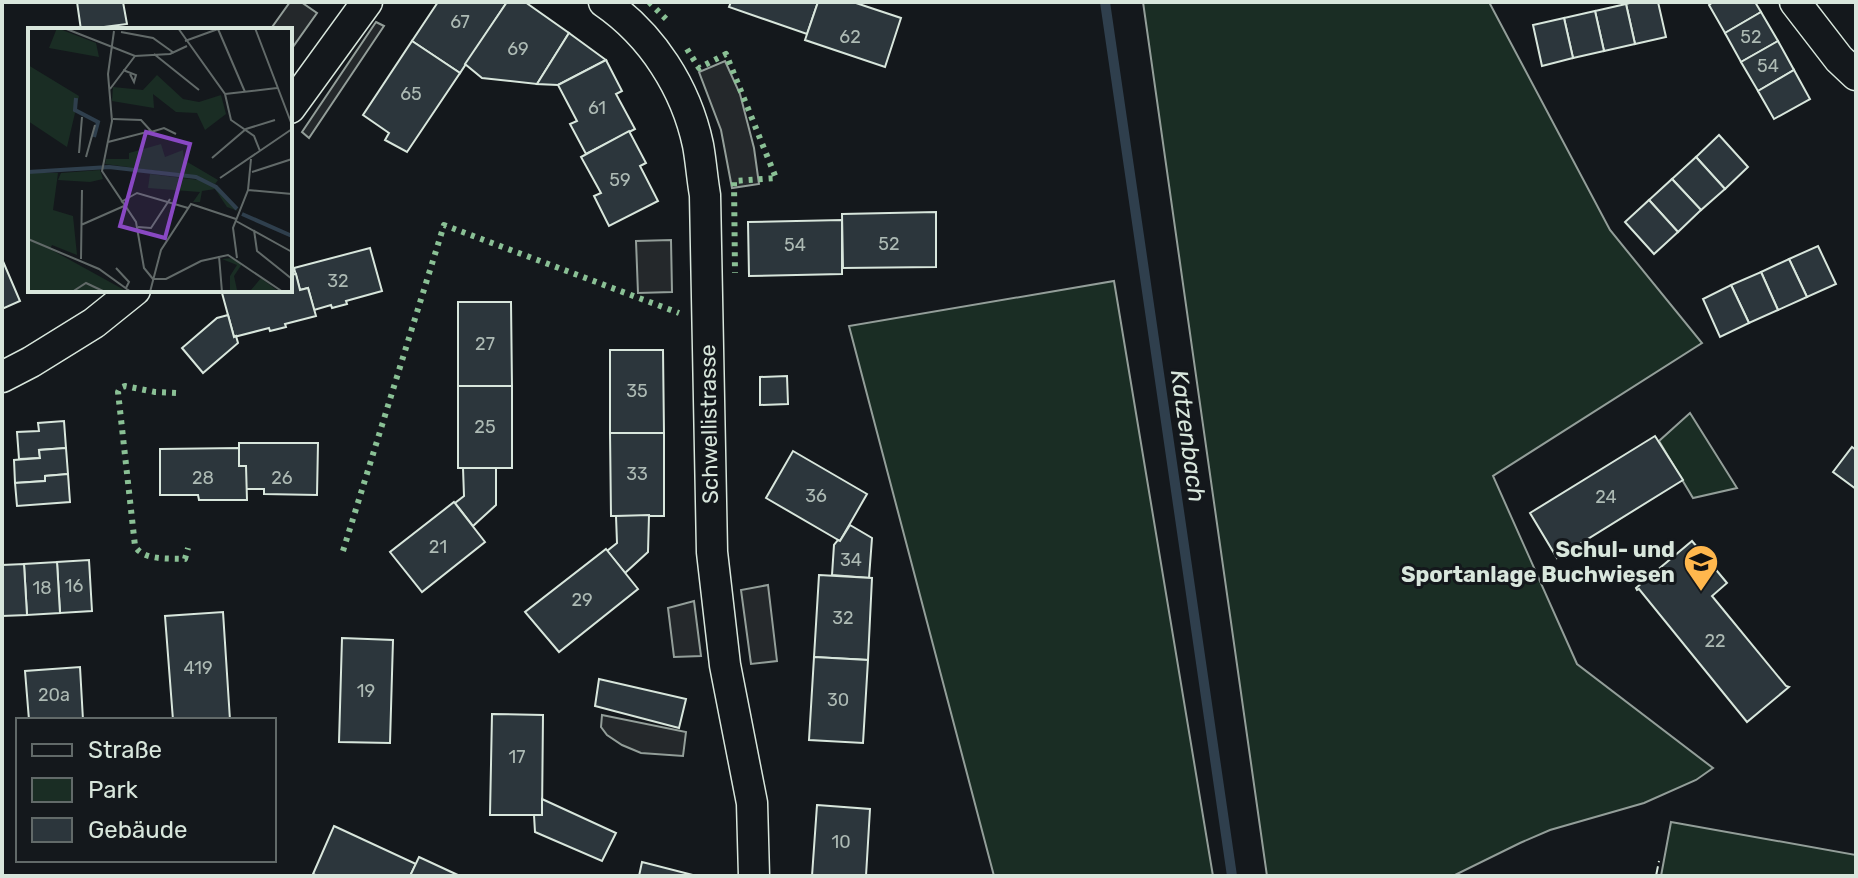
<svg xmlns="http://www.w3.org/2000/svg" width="1858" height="878" font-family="Rubik,sans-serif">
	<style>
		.green { fill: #1a2d24; stroke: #939e99; stroke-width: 2 }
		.parking { fill: #24282b; stroke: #939e99; stroke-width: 2 }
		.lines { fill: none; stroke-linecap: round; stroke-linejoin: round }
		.stream { stroke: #2f3f4d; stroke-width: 10 }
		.building { fill: #2c363c; stroke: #d8e6dc; stroke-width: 2 }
		.minor-casing { stroke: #d8e6dc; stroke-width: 33 }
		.minor { stroke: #14181c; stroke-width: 30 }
		.hedge { stroke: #8ac095; stroke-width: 6; stroke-dasharray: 4 6; stroke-linecap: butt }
		.fence { stroke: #d8e6dc; stroke-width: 2; stroke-dasharray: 10 4; stroke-linecap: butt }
		.labels { text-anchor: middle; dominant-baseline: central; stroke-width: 6; stroke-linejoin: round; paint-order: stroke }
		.number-label { font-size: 18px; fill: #adbab4 }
		.street-label { font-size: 22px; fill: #d8e6dc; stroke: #14181c }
		.poi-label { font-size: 22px; font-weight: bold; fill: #d8e6dc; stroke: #14181c; text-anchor: end }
		.water-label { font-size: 24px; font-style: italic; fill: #d8e6dc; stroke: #14181c }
		.inset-river { fill: none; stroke: #2f3f4d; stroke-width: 4 }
		.inset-road { fill: none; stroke: #626a69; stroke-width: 2 }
		.view { fill: #8948c3; fill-opacity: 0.15; stroke: #8948c3; stroke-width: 4 }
		.inset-edge { fill: none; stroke: #d8e6dc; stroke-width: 4 }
	</style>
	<rect width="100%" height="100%" fill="#14181c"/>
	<g class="green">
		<polygon points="1143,2 1489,2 1610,230 1702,343 1493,476 1577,664 1713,768 1696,780 1644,803 1550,830 1520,843 1453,876 1267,876"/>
		<polygon points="1114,281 1213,876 994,876 849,326"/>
		<polygon points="1690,413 1737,488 1693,498 1659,441"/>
		<polygon points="1671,822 1856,855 1856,876 1661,876"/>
	</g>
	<g class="parking">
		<polygon points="290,2 301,2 317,13 290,51 290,30 270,30"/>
		<polygon points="376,22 384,26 309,138 302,132"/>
		<polygon points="725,61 740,94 754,148 759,184 732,188 721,130 699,72"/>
		<polygon points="671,240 672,292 638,293 636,241"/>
		<polygon points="768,585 777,661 751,664 741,590"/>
		<polygon points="694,601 701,656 674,657 668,608"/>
		<polygon points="602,715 686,732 683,756 641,753 622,745 607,735 601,727"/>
	</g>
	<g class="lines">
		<polyline class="stream" points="1105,2 1232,876"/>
	</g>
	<g class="building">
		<polygon points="77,2 123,2 127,24 81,30"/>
		<polygon points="438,2 507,2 460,73 412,41"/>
		<polygon points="507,2 525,2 569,33 537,84 482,78 465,64"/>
		<polygon points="731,2 818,2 807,34 729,7"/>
		<polygon points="818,2 853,2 901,18 885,67 805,40"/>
		<polygon points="1633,2 1658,2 1666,37 1635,44 1626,4"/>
		<polygon points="1713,2 1755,2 1761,12 1725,33 1709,5"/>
		<polygon points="1626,4 1635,44 1604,51 1595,11"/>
		<polygon points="1595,11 1604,51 1573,58 1564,18"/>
		<polygon points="1761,12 1778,41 1741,62 1725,33"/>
		<polygon points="1564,18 1573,58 1542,66 1533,25"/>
		<polygon points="569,33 606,60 558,85 537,84"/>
		<polygon points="412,41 460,73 407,152 385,140 389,133 363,115"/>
		<polygon points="1778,41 1794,70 1758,91 1741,62"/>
		<polygon points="606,60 622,91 616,94 635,129 586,154 570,124 577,121 558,85"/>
		<polygon points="1794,70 1810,99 1774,119 1758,91"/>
		<polygon points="629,131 646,163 640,166 658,201 609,226 594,196 601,193 581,157"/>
		<polygon points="1719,135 1748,167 1725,189 1696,157"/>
		<polygon points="1696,157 1725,189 1701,210 1672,179"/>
		<polygon points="1672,179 1701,210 1678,232 1649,200"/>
		<polygon points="1649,200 1678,232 1654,254 1625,222"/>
		<polygon points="936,212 936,267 843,268 842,214"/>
		<polygon points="842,220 842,274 749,276 748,222"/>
		<polygon points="1818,246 1836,284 1807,297 1789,259"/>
		<polygon points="370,248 382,291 346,301 347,304 332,308 331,305 314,310 308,288 300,290 294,268"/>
		<polygon points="2,259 20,301 2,309"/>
		<polygon points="1789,259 1807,297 1778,310 1761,272"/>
		<polygon points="1761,272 1778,310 1749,323 1731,285"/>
		<polygon points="296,274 300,290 308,288 316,316 285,324 286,327 270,331 269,328 234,337 222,293 235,290 290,290 290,275"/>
		<polygon points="1731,285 1749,323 1720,337 1703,299"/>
		<polygon points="458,302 511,302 512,386 458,386"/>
		<polygon points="228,315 234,337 236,336 238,343 203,373 182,348 217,318"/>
		<polygon points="610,350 663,350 664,433 610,433"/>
		<polygon points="787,376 788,404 760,405 760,377"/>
		<rect x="458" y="386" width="54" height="82"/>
		<polygon points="64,421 66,448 39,450 40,458 19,459 17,432 39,431 38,423"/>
		<polygon points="610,433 664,433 664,516 611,516"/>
		<polygon points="1655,436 1683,480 1557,558 1530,513"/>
		<polygon points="239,443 318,443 317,495 264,494 264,489 246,489 246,466 239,466"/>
		<polygon points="1852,447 1856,450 1856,489 1833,472"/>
		<polygon points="66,448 68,474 45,476 45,481 15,483 14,460 40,458 39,450"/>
		<polygon points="239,448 239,466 246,466 247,500 199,500 198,495 160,495 160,449"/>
		<polygon points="793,451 867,494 840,541 766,498"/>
		<polygon points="463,468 496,468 496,505 473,526 455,503 464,496"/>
		<polygon points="68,474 70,502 17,506 15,483 45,481 45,476"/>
		<polygon points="454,502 485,542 422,592 390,552"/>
		<polygon points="649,515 648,552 625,573 607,551 617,543 616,516"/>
		<polygon points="850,525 872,538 869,578 832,575 834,545 838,540 840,541"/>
		<polygon points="1692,541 1727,583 1712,596 1786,686 1789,687 1747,722 1639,589 1637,590 1636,588"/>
		<polygon points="606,549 638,589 559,652 525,612"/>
		<polygon points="89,560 92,611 60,613 57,562"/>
		<polygon points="57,562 60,613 27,615 24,564"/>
		<polygon points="24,564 27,615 2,616 2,565"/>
		<polygon points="819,575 872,578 868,660 814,657"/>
		<polygon points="223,612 230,720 173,720 165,616"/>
		<polygon points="342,638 393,640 390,743 339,742"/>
		<polygon points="814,657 868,660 863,743 809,740"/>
		<polygon points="80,667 83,720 29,720 25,671"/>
		<polygon points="599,679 686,699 679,728 595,706"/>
		<polygon points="492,714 543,715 542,815 490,815"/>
		<polygon points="542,799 616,833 602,861 535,832 534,815 542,815"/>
		<polygon points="817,805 870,809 866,876 812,876"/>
		<polygon points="334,826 416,864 410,876 318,876 313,874"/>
		<polygon points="419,857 460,876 410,876"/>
		<polygon points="642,862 693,875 693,876 639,876"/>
	</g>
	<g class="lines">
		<g class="minor-casing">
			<g id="minor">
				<path d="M604,2C652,35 686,88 698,145C701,161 702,178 705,195L712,552L725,665L752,803L754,876"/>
				<polyline points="1795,2 1839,59 1856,75"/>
				<polyline points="290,108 367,2"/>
				<polyline points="2,377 31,362 94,323 135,290"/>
			</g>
		</g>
		<use href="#minor" class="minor"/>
		<g class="hedge">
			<polyline points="649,2 667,20"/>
			<polyline points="687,49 699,68 726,54 776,178 734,181 735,273"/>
			<path d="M176,393L155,392L125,386L120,388L118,392L135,546C143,561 170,558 185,559L188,548"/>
			<polyline points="343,551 444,225 679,313"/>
		</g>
		<polyline class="fence" points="1656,876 1659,861"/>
	</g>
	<defs>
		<g id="school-pin" transform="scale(1.8)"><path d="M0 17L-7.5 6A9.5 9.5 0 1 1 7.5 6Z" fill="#ffb74d" stroke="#14181c"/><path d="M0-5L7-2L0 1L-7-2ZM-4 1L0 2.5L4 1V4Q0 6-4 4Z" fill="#111"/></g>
	</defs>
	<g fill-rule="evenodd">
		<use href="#school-pin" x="1701" y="562"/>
	</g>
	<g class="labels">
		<g class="number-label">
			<text x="460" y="22">67</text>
			<text x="850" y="37">62</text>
			<text x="1751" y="37">52</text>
			<text x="518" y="49">69</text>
			<text x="1768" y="66">54</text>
			<text x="411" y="94">65</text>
			<text x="597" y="108">61</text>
			<text x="620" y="180">59</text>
			<text x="889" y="244">52</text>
			<text x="795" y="245">54</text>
			<text x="338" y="281">32</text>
			<text x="485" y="344">27</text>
			<text x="637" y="391">35</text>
			<text x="485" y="427">25</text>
			<text x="637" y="474">33</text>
			<text x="203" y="478">28</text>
			<text x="282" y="478">26</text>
			<text x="816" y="496">36</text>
			<text x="1606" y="497">24</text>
			<text x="438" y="547">21</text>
			<text x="851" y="560">34</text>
			<text x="74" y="586">16</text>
			<text x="42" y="588">18</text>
			<text x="582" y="600">29</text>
			<text x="843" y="618">32</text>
			<text x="1715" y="641">22</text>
			<text x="198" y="668">419</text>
			<text x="366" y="691">19</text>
			<text x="54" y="695">20a</text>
			<text x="838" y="700">30</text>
			<text x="517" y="757">17</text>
			<text x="841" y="842">10</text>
		</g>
		<g class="street-label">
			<text transform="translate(709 424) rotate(-91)">Schwellistrasse</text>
		</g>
		<g class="poi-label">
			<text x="1675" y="549">Schul- und<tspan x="1675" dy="25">Sportanlage Buchwiesen</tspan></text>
		</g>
		<g class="water-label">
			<text transform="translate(1188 436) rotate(82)">Katzenbach</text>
		</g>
	</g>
	<g transform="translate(28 28)">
		<rect width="264" height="264" fill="#14181c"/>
		<path d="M29,0L68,15L71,29L21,20ZM0,37L51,68L39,119L0,93ZM129,47L155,71L171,74L193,67L198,86L177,102L169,85L148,84L125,66L126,80L84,73L85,59L115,62ZM133,116L137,129L155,122L156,132L190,152L187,156L168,148L77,136L78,131H101V125ZM72,142L75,151L62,154L30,152L33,145ZM0,145H30L25,182L45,188L49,227L24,217L22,221L100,264H0ZM122,146L179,153L189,160L210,183L199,179L187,161L174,163L172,174H165L172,164L120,160ZM204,230L214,236L206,248L209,262H223L233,250L251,264H202V248L209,237L194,231Z" fill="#1a2d24"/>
		<path class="inset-river" d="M48,70L47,82L70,94L66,109M0,144L81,139L168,149L188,159L209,181M214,186L264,208"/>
		<path class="inset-road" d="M36,0L107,28L142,26L159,18M150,0L197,66L203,92L226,108L232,123M227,0L264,97M190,1L217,64M86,3L80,46L84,93L74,143L108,194L116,240L125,251M93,4L125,10L146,25M157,13L190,1M126,26L171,62M95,42L108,47L106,54L102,46M82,61L107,28M197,66L249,60M123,104L136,100L148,106M80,114L123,103L113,92L85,91M51,125L54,89M58,129L67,97M184,130L218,101L247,92M224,144L264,131M192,150L264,101M220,162L264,166M93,174L109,165L160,180M208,193L264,224M53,197L96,178M110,199L123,200L142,171M226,202L229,223L264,251M0,211L71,241L103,264M191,228L194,264M209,230L205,200L220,162L223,131M53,231L54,162M88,240L101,254L98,260M125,251H138L173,233L200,227L255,264M44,264L58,255L77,264M122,264L133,222L163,176L208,191"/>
		<path class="view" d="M118,104L162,116L137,210L92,198Z"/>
		<rect width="264" height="264" class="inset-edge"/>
	</g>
	<rect width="1858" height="878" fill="none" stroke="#d8e6dc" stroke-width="8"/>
	<rect x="16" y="718" width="260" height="144" fill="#14181c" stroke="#626a69" stroke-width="2"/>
	<rect x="32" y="744" width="40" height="12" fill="#14181c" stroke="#626a69" stroke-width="2"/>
	<text x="88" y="758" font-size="24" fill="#d8e6dc">Straße</text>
	<rect x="32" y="778" width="40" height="24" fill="#1a2d24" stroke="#626a69" stroke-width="2"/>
	<text x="88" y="798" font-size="24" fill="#d8e6dc">Park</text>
	<rect x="32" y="818" width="40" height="24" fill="#2c363c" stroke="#626a69" stroke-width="2"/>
	<text x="88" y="838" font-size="24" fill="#d8e6dc">Gebäude</text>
</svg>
